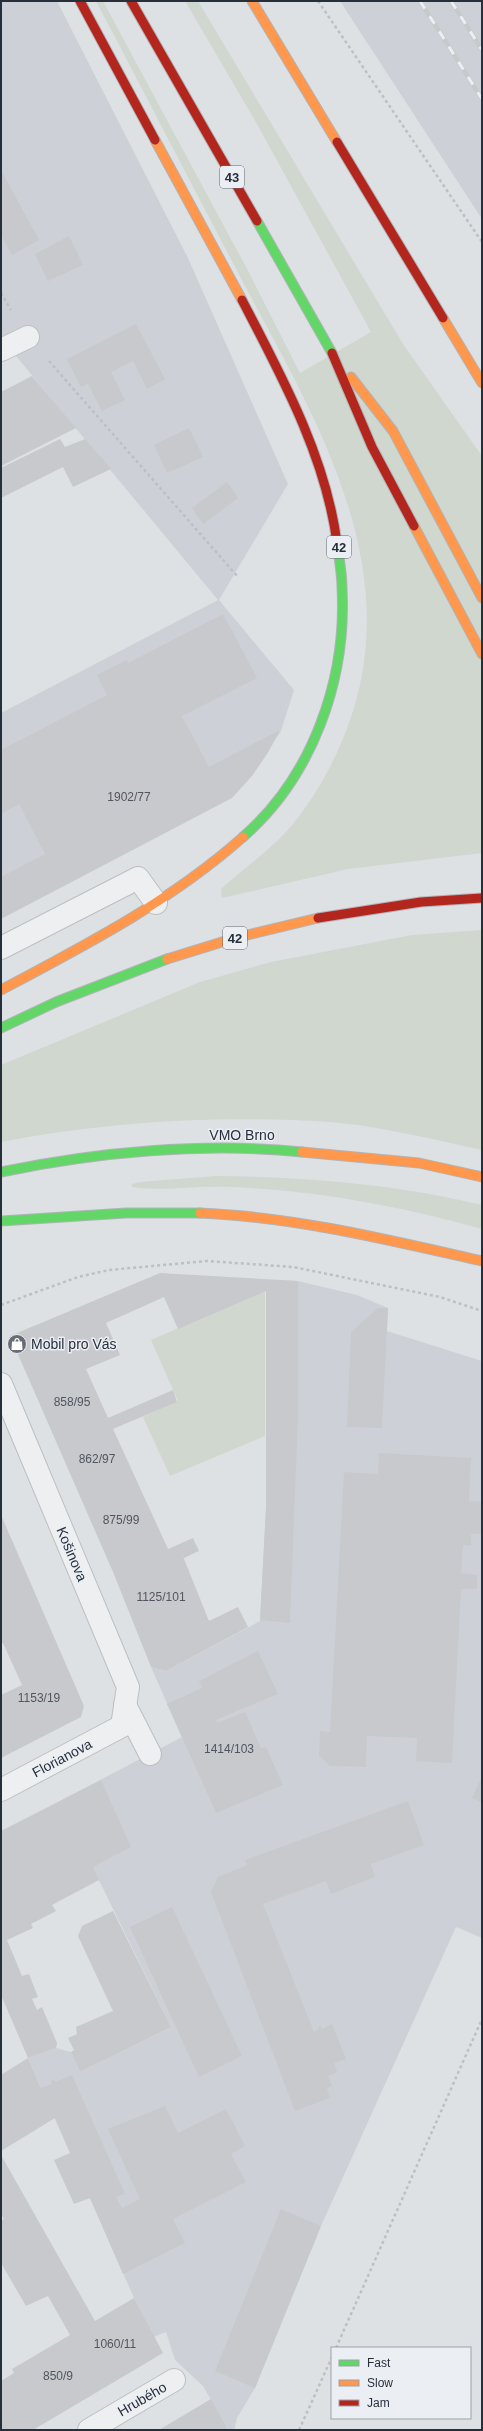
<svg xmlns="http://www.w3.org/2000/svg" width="483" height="2431" font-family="Arial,sans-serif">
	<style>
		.built { fill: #cdd1d7 }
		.green { fill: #cfd7cf }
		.building { fill: #c7c9cc }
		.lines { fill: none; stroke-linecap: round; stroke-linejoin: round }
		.lane-casing { stroke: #bcbfc2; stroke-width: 24 }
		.street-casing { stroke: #bcbfc2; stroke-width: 24 }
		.fast-casing { stroke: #b1b4b8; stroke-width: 11 }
		.slow-casing { stroke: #b1b4b8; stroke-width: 11 }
		.jam-casing { stroke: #b1b4b8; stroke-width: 11 }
		.path { stroke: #bdbfc4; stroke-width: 2.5; stroke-dasharray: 3 3; stroke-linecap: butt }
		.lane { stroke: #eeeff0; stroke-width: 22 }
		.street { stroke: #eeeff0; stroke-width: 22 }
		.fast { stroke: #63d668; stroke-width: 9 }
		.slow { stroke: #ff974d; stroke-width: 9 }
		.jam { stroke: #b3261e; stroke-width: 9 }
		.rail-casing { stroke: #c7c9cb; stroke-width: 4.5 }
		.rail { stroke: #ebeff4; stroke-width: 3; stroke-dasharray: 9; stroke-linecap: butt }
		.labels { text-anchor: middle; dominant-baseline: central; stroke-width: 3; stroke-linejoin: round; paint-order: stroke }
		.number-label { font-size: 12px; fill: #505660 }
		.shield { fill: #ebeff4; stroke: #626972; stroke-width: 1 }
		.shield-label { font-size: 13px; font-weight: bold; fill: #272f3b }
		.street-label { font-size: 14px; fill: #272f3b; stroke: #ebeff4 }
		.poi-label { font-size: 14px; fill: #272f3b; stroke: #ebeff4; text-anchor: start }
	</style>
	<rect width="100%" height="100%" fill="#dee1e4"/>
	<g class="built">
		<polygon points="1,1 57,1 188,258 288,484 219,600 294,690 281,731 260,764 1,918 1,713 218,600 1,338"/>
		<polygon points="340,1 482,1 482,219"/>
		<polygon points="266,1280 298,1281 357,1295 388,1308 387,1331 482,1361 482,1938 456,1927 321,2226 255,2388 237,2418 234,2430 228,2430 203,2386 175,2360 166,2332 154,2337 134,2298 28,2058 56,2048 71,2052 80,2072 171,2027 60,1801 182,1737 151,1667 166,1671 260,1621 266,1508"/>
	</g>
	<g class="green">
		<path d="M96,1H103L246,267L300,373L371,332L257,124L185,1H198L403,344L482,456V853L348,869L222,898L221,889C243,869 273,848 292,825C311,802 327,775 339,748C414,583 322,429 245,286C195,191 146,96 96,1Z"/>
		<path d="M482,930V1150C427,1138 371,1124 315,1121C210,1116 104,1122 1,1142V1065L200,982L271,962L412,935Z"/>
		<path d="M216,1176C306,1177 395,1184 482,1205V1229C400,1206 314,1190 229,1187C197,1185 163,1192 132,1187V1184L140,1182Z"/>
		<polygon points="265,1291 265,1436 170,1476 143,1417 178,1401 151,1340"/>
	</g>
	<g class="building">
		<polygon points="1,170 39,240 12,255 1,235"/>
		<polygon points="69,236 83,265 48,281 35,254"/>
		<polygon points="136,324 165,379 147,389 133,361 111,372 125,400 102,411 88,384 81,387 67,359"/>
		<polygon points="32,376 76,428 1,466 1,392"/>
		<polygon points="189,428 203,457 167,473 154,445"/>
		<polygon points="60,439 65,447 85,439 111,469 73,487 63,467 1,498 1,468"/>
		<polygon points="227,482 238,498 203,524 192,508"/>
		<polygon points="223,614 257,678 182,716 209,767 280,730 267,754 252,776 232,798 1,919 1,877 45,854 19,804 1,814 1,750 107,695 97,675 127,660 128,663"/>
		<polygon points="160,1273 298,1281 298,1416 290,1623 260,1620 266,1508 266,1291 178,1329 164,1297 106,1323 120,1355 86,1369 108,1418 173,1390 177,1402 113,1429 168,1549 193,1538 199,1551 184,1558 182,1554 209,1621 238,1607 248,1627 166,1671 151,1667 113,1572 10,1336"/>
		<polygon points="378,1308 388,1308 382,1428 347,1427 351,1332"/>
		<polygon points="379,1453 471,1458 469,1501 482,1502 482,1534 471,1534 471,1546 463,1545 461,1573 477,1575 477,1589 461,1589 452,1763 416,1761 417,1738 367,1736 366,1767 330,1766 319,1756 320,1731 330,1732 344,1472 378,1474"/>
		<polygon points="1,1515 84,1706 81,1717 1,1758 1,1695 22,1685 3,1643 1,1644"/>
		<polygon points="258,1651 278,1694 216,1720 217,1723 245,1712 261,1748 266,1747 283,1785 216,1813 167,1704 202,1688 199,1681"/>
		<polygon points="482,1776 482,1803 472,1798"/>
		<polygon points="101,1780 131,1847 93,1867 99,1880 52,1905 56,1911 31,1924 33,1928 7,1940 22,1976 29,1974 38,1997 32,1999 37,2010 42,2007 57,2043 56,2048 28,2058 1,1995 1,1831"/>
		<polygon points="408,1801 424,1845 371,1864 375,1877 331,1894 326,1881 263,1904 314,2032 319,2029 318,2027 321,2026 322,2029 332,2024 346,2059 334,2063 337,2072 328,2076 332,2086 327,2088 330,2098 295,2111 211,1892 218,1877 247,1865 245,1860"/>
		<polygon points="172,1907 242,2056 199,2077 130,1927"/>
		<polygon points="113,1911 171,2027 80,2072 71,2052 74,2050 68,2038 77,2034 76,2027 113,2011 78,1936 82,1926"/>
		<polygon points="28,2058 41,2088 52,2084 51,2081 54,2079 55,2082 72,2075 125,2194 116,2197 122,2208 140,2199 108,2129 165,2106 178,2133 226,2109 245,2146 231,2154 246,2182 173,2219 185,2243 123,2274 90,2198 74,2204 54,2160 70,2153 55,2118 1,2151 1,2075"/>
		<polygon points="1,2155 95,2321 134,2298 163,2353 33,2430 1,2430 1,2381 14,2373 12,2369 70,2335 48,2296 26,2306 1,2263 1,2221 4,2219 1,2214"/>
		<polygon points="281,2209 321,2226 255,2388 215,2371"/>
		<polygon points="211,2399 228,2430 159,2430 179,2418"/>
	</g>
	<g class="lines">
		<g class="lane-casing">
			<g id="lane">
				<polyline points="1,948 138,878 156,903"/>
				<polyline points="125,1705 150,1754"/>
			</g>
		</g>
		<g class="street-casing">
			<g id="street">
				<polyline points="1,350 28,337"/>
				<polyline points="1,1384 128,1687 122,1726 1,1790"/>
				<polyline points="89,2430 174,2380"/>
			</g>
		</g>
		<g class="fast-casing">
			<g id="fast">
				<polyline points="257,221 332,353"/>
				<path d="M243,837C313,776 347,679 342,588C342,573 339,558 337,543"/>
				<polyline points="1,1028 56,1002 167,959"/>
				<path d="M1,1172C97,1152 204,1142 302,1152"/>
				<polyline points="1,1221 126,1213 200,1213"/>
			</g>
		</g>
		<g class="slow-casing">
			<g id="slow">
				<polyline points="252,1 337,142"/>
				<polyline points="155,140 242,300"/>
				<polyline points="443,318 482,383"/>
				<polyline points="351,377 393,431 482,598"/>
				<polyline points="414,526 482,654"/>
				<polyline points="167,959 235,938 318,918"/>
				<path d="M1,990C86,945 171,901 243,837"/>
				<polyline points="302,1152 419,1163 482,1177"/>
				<path d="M200,1213C296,1217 389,1240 482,1261"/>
			</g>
		</g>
		<g class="jam-casing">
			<g id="jam">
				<polyline points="80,1 155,140"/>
				<polyline points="131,1 257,221"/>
				<polyline points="337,142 443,318"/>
				<path d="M242,300C281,375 326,457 337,543"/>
				<polyline points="332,353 372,447 414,526"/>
				<polyline points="318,918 421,902 482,898"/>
			</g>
		</g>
		<g class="path">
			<polyline points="318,1 482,242"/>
			<polyline points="1,293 11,310"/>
			<polyline points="49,361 238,577"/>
			<polyline points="1,1305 78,1277 109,1270 207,1261 293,1267 440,1297 482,1311"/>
			<polyline points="336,2348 482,2019"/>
			<polyline points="299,2430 332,2357"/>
		</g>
		<use href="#lane" class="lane"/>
		<use href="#street" class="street"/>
		<use href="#fast" class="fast"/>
		<use href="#slow" class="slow"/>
		<use href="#jam" class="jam"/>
		<g class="rail-casing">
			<g id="rail">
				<polyline points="420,1 482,99"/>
				<polyline points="451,1 482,50"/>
			</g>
		</g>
		<use href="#rail" class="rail"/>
	</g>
	<defs>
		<g id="shop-disc" transform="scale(1)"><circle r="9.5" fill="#676d76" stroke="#ebeff4"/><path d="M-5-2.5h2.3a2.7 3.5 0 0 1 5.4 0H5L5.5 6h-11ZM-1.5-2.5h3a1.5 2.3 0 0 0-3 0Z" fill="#fff"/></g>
	</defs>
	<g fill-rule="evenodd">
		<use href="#shop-disc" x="17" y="1344"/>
	</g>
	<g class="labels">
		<g class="number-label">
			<text x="129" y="797">1902/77</text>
			<text x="72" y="1402">858/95</text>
			<text x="97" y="1459">862/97</text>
			<text x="121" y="1520">875/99</text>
			<text x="161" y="1597">1125/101</text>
			<text x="39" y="1698">1153/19</text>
			<text x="229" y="1749">1414/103</text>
			<text x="115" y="2344">1060/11</text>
			<text x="58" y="2376">850/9</text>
		</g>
		<g class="shield">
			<rect x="220" y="166" width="24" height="22" rx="3"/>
			<rect x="327" y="536" width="24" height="22" rx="3"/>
			<rect x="223" y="927" width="24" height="22" rx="3"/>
		</g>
		<g class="shield-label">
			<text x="232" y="177">43</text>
			<text x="339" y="547">42</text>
			<text x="235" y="938">42</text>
		</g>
		<g class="street-label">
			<text x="242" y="1135">VMO Brno</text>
			<text transform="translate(72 1554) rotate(67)">Košinova</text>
			<text transform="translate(62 1758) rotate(-28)">Florianova</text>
			<text transform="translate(142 2399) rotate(-30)">Hrubého</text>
		</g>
		<g class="poi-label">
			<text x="31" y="1344">Mobil pro Vás</text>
		</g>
	</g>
	<rect width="483" height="2431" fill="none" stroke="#272f3b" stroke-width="4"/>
	<rect x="331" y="2347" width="140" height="72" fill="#ebeff4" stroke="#9da2aa"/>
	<rect x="339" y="2360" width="20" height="6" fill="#63d668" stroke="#9da2aa"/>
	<text x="367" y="2367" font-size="12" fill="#272f3b">Fast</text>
	<rect x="339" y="2380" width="20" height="6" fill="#ff974d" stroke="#9da2aa"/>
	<text x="367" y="2387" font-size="12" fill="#272f3b">Slow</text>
	<rect x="339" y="2400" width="20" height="6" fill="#b3261e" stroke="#9da2aa"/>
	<text x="367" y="2407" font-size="12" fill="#272f3b">Jam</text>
</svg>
